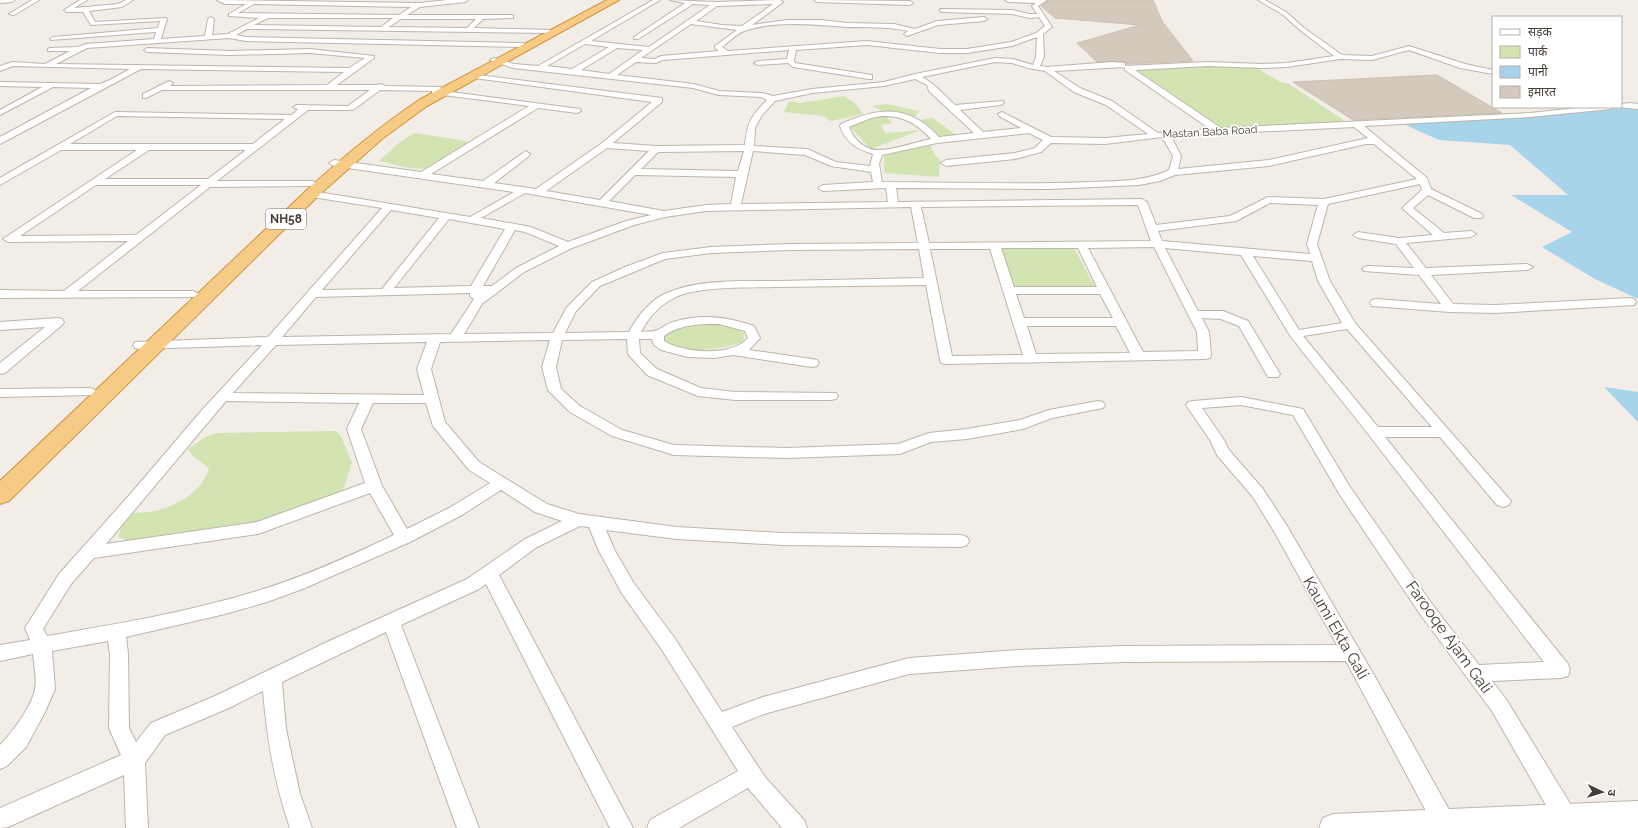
<svg xmlns="http://www.w3.org/2000/svg" width="1638" height="828" font-family="Raleway,'Noto Sans Devanagari',sans-serif">
	<style>
		.green { fill: #d1e4b2 }
		.water { fill: #a7d4eb }
		.building { fill: #d3c9bd; stroke: #cdc0b1 }
		.lines { fill: none; stroke-linecap: round; stroke-linejoin: round }
		.minor-casing { stroke: #bdb5aa; stroke-width: 2 }
		.tertiary-casing { stroke: #bdb5aa; stroke-width: 2 }
		.trunk-casing { stroke: #d29341; stroke-width: 2 }
		.minor { fill: #fff; fill-rule: evenodd }
		.tertiary { fill: #fff; fill-rule: evenodd }
		.trunk { fill: #f6cb86; fill-rule: evenodd }
		.labels { text-anchor: middle; dominant-baseline: central; stroke-width: 3.5; stroke-linejoin: round; paint-order: stroke }
		.far-street-label { font-size: 11px; fill: #453e36; stroke: #fff }
		.shield { fill: #fff; stroke: #7d7872; stroke-width: 1 }
		.shield-label { font-size: 12px; font-weight: bold; fill: #453e36 }
		.near-street-label { font-size: 16px; fill: #453e36; stroke: #fff }
	</style>
	<rect width="100%" height="100%" fill="#f2eee7"/>
	<g class="green">
		<polygon points="1222,65 1257,68 1280,82 1289,84 1347,122 1222,128 1137,70"/>
		<polygon points="844,96 856,104 863,114 831,121 823,116 784,112 789,101 800,103"/>
		<polygon points="887,104 919,111 915,117 884,112 872,106"/>
		<polygon points="884,114 892,123 881,125 885,133 921,130 871,149 850,127 857,123"/>
		<polygon points="933,118 956,135 939,137 919,120"/>
		<polygon points="414,133 467,141 467,144 426,169 408,168 379,161 400,142"/>
		<polygon points="930,144 935,155 940,160 939,177 884,173 884,156"/>
		<polygon points="1069,248 1075,250 1096,289 1013,288 1002,249"/>
		<path d="M705,324C718,325 731,326 744,332L743,342C712,351 695,353 664,344L661,339L669,330Z"/>
		<path d="M336,431L341,436L352,463L343,490L307,509L271,522L158,540H126L118,537L122,525L133,513C140,512 148,513 155,511C177,506 203,491 209,468C201,461 192,458 188,449L205,437L216,433Z"/>
	</g>
	<g class="water">
		<polygon points="1633,108 1638,110 1638,299 1595,279 1542,247 1572,232 1511,195 1568,195 1510,145 1439,140 1399,122"/>
		<polygon points="1604,387 1638,392 1638,422"/>
	</g>
	<g class="building">
		<polygon points="1048,0 1153,0 1162,21 1193,61 1126,64 1125,62 1097,62 1077,43 1140,25 1055,18 1041,6"/>
		<polygon points="1437,75 1502,113 1353,120 1293,82"/>
	</g>
	<g class="lines">
		<g class="minor-casing">
			<g id="minor">
				<polygon points="0,0 15,0 12,2 0,3"/>
				<polygon points="32,0 39,0 14,15 9,14"/>
				<path d="M80,0H87L74,8L118,4L126,0H133L122,7L89,11L95,22L166,18L167,19L161,39L205,36L208,19L211,17L214,19L212,35L228,34L259,18L229,16V14L246,4H225L217,0L419,3L448,0H468L465,2L420,7L407,15H511L513,16V18L483,19L474,28L552,30V32L550,33L247,29L236,35L246,37L523,43L526,45L523,47L246,41L229,38L87,48L56,64L349,68L365,58L310,53L230,55L147,52L144,50L147,48L230,51L310,49L374,56V58L337,85H377L381,84L385,86L440,87L444,89L443,91L580,109L581,111L577,113L538,108L431,174L483,181L526,151L530,154L529,156L494,183L536,189L602,143L652,102L474,78H471V74L662,98V102L613,143L656,146L745,145C747,123 751,116 767,100L761,97L719,95L693,88L513,68L490,60L494,58L514,64L538,66L653,0H660L591,41L649,47L710,5L693,4L638,39H634V37L685,3L670,0L716,2L780,0L783,2L782,3L752,25L787,20H821L847,23L894,24L915,29L937,21L984,17L987,19L984,21L938,25L907,36L904,34L908,31C888,26 868,28 847,27C814,25 780,20 747,30C738,32 729,42 722,47L728,51L867,41L940,49H967L1011,42L1036,33L1045,26L1039,17L1030,18L1012,14L942,12L940,11V9L1012,10L1030,14H1037L1032,6L1036,3L1008,2L1005,0H1047L1038,6L1052,27L1043,34L1044,57L1040,66L1047,67L1112,62L1125,63V67L1054,71L1080,88L1112,101L1158,133L1210,129L1125,70V66L1208,62L1262,64L1287,63L1334,56L1300,30L1282,14L1258,0H1265L1286,12L1304,28L1342,55L1372,56L1409,46L1465,64L1493,70V74L1460,68L1409,50L1372,60L1340,59L1287,67L1262,68L1208,66L1135,70L1221,128L1530,113L1586,107H1615L1611,109L1530,117L1364,126L1427,178L1431,189L1482,214L1483,216L1482,218H1474L1428,195L1413,208L1444,233L1471,231L1476,234L1471,237L1406,243L1426,268L1527,264L1533,267L1527,270L1431,275L1453,304L1495,305L1630,298L1634,299L1636,302L1634,305L1495,313L1450,312L1372,306L1370,303L1372,300L1376,299L1441,304L1419,275L1364,271L1362,269L1364,267L1368,266L1414,268L1396,244L1358,238L1353,235L1358,232L1399,238L1433,235L1402,208L1422,190L1420,184L1328,204L1317,244L1330,281L1355,323L1511,501L1509,505L1503,507L1497,505L1440,437H1385L1568,664L1570,670L1568,676L1561,678L1492,681L1506,699L1574,810L1577,818L1574,826L1568,828L1558,826L1492,711L1420,614L1340,495L1293,415L1241,405L1202,408L1224,440L1229,450L1263,489L1287,526L1374,675L1452,815L1455,823L1453,828H1435L1346,661L1124,662L1018,666L909,674L764,714L732,727L765,777L804,820L807,828H782L748,788L679,828H647L650,820L738,771L662,650L621,592L598,549L589,527L580,526L537,547L499,575L633,828H610L486,584L479,589L401,625L479,828H457L386,632L282,682L286,729L300,794L312,828H290C274,782 267,739 263,691L229,708L165,735L145,763L148,828H126L124,775L8,827L0,828V808L121,755L109,728L110,654L108,641L52,651L55,689L45,712L26,747L7,766L0,769V745C12,733 32,706 35,689C37,679 34,665 33,654L0,661V645L30,640L25,628L59,574L133,491L202,410L262,345L139,349L135,348L133,345L135,342L268,337L382,208L312,197L307,194L309,192L312,191L470,217L514,192L334,166L329,163L334,160L421,172L529,106L435,94H432V91L380,90L353,110H308L217,181H312L315,182L317,184L315,186L210,187L78,291H193L197,293L199,295L197,297L0,298V290L64,291L128,241L8,242L3,239L137,150H61L0,185V178L115,112L292,115L298,109L293,107L297,105L348,106L370,90H162L146,98H143V94L169,81L173,83L170,86L327,85L344,72L141,69L0,144V137L91,88L53,87L0,115V110L42,87L0,86V82L100,84L110,80L130,69L13,66L0,71V66L12,62L45,64L70,51H48V49L50,48L78,47L86,44L154,39L156,32L51,40L50,39L53,37L158,28L160,21L91,25L83,12H67L64,10ZM254,4L411,7L399,15L238,13ZM773,4L742,26L722,25L696,21L717,6ZM268,18H393L381,27L254,25ZM401,19H476L467,28L389,27ZM691,24L737,30L715,46V48L719,51L661,56L655,59L641,58ZM1037,37L1036,57L1033,65L1013,59L995,58L915,74L884,82L812,89L773,96L762,93L719,91L694,84L617,75L636,62L656,63L663,60L789,50L787,59L758,61L754,63L758,65L788,63L793,67L869,79H872V75L795,63L794,61L796,50L867,45L940,53H967L1012,46ZM585,44L609,47L572,69L547,66ZM617,48L643,50L609,74L581,70ZM995,62L1012,63L1028,68L1045,71L1074,92L1106,105L1148,134L1105,138L1051,137L1002,112L998,114L999,116L1021,128L983,132L960,110L1000,105L1004,103L1003,101L955,105C945,96 934,83 922,77ZM915,79L927,85L929,91L974,133L939,137C909,104 879,107 841,124L840,126C846,143 857,149 873,154L870,166L836,162L807,149L754,146L755,128L762,115L775,101L812,93L884,86ZM117,116L285,119L253,144H70ZM882,116C903,116 917,123 931,139C916,142 894,150 879,150C866,151 853,139 849,127L871,118ZM1354,127L1368,138L1269,160L1178,169L1181,156L1171,136ZM1029,133L1043,140L1035,148L1015,153L946,160L941,163L946,166L1015,159L1041,152L1051,143L1105,144L1162,137L1173,156L1169,170C1144,182 1115,181 1088,182C1020,185 951,182 882,182L879,164L882,155L937,143ZM1366,144H1374L1417,179L1324,199L1268,197L1230,216L1156,225L1147,202L1142,199L898,202L896,188L1049,189L1139,185L1160,181L1175,175L1269,166ZM607,148L649,151L600,200L546,191ZM149,150H246L208,179H105ZM744,151L738,171L641,169L658,152ZM753,151L805,155L831,166L871,172L873,182L823,185L818,188L823,191L886,188L888,202L741,204ZM635,175L736,177L731,204L706,205L664,211L609,201ZM96,185H201L136,235L20,236ZM525,193L651,215L626,221L568,242L531,227L481,218ZM1270,203L1318,205L1307,244L1310,254L1162,241L1158,231L1236,221ZM1138,205L1151,241L929,243L921,207ZM911,207L918,243L790,244L711,247L663,253L625,267L592,282L567,307L553,333L464,334L482,304L524,272L572,248L634,225L665,217L706,211ZM391,210L439,218L382,289L322,290ZM449,219L505,229L471,286L394,288ZM515,230L525,232L559,246L516,268L492,286H483ZM1154,247L1197,332L1198,351L1143,352L1088,248ZM1001,248H1078L1097,287H1014ZM1165,248L1241,255L1291,337L1369,435L1544,662L1479,665L1432,604L1350,487L1303,409L1241,397L1193,401L1188,402L1186,405L1210,440L1217,455L1253,497L1275,533L1337,645L1124,646L1018,650L909,658L763,697L722,712L676,640L633,582L614,549L606,530L677,539L782,545L961,547L967,545L969,541L967,537L961,535L782,533L677,527L579,514L547,504L479,462L445,422L431,369L440,342L550,340L542,367L548,390L570,412L612,436L674,455L786,458L900,454L931,442L967,439L1023,429L1052,418L1103,408L1105,405L1103,402L1098,401L1049,410L1020,420L967,429L929,433L898,444L786,448L674,445L622,430L580,406L561,389L556,367L562,340L627,339L628,354L647,375L698,396L735,400H831L836,399L838,396L836,393L735,392L701,388L657,369L640,353L639,339H652L654,345L661,350L688,357L714,358L733,355L812,367L817,366L819,363L817,360L812,359L749,350L760,338L754,326C727,317 702,313 673,322C666,324 660,330 654,331C650,332 645,331 641,332C649,316 662,303 678,296C703,286 746,288 774,287C824,286 875,286 926,285L940,360L941,363L946,364L1205,359L1210,358L1211,355L1209,332L1202,318L1221,319L1239,326L1268,377H1278L1280,374L1248,321L1223,311H1198ZM919,249L924,278C876,279 827,280 778,281C745,281 700,279 669,292C651,299 638,315 629,332L565,333L576,311L600,286L665,259L711,253L790,250ZM930,249H990L1023,355L952,356ZM1253,256L1312,261L1318,281L1342,323L1299,330ZM470,293V296L474,299L451,334L282,337L316,297ZM1016,294H1100L1113,318H1024ZM719,324L745,331L748,338C732,357 683,353 664,341V336C680,324 700,324 719,324ZM1027,326H1116L1130,353L1036,354ZM1347,329L1432,427H1378L1303,336ZM427,342L417,369L424,395L233,393L276,345ZM226,401L359,403L347,429L365,483L257,522L106,544ZM373,403H426L433,426L469,470L490,483L451,507L407,529L382,486L361,429ZM501,490L535,512L562,521L525,539L467,579L327,642L215,696L151,723L136,742L129,728L128,654L126,637L225,614L267,602L305,588L410,542L462,515ZM370,493L394,535C350,556 304,577 257,591C189,612 117,624 47,636L43,629L71,584L94,558L258,534Z"/>
				<polygon points="814,0 910,1 913,3 910,5 817,2"/>
				<polygon points="1631,103 1638,104 1638,109 1618,107 1621,107 1621,104"/>
				<polygon points="58,318 62,319 64,322 62,325 5,373 0,374 0,363 45,327 0,330 0,322"/>
				<polygon points="89,388 94,389 96,392 94,395 0,397 0,389"/>
			</g>
		</g>
		<g class="tertiary-casing">
			<polygon id="tertiary" points="1638,801 1638,828 1319,828 1323,818 1333,814"/>
		</g>
		<g class="trunk-casing">
			<path id="trunk" d="M607,0H619L427,106L382,139L318,196L9,501L0,504V481L308,189C343,157 379,127 419,100Z"/>
		</g>
		<use href="#minor" class="minor"/>
		<use href="#tertiary" class="tertiary"/>
		<use href="#trunk" class="trunk"/>
	</g>
	<g class="labels">
		<g class="far-street-label">
			<text transform="translate(1210 132) rotate(-3)">Mastan Baba Road</text>
		</g>
		<rect class="shield" x="266" y="209" width="40" height="20" rx="3"/>
		<g class="shield-label">
			<text x="286" y="219">NH58</text>
		</g>
		<g class="near-street-label">
			<text transform="translate(1336 628) rotate(60)">Kaumi Ekta Gali</text>
			<text transform="translate(1449 637) rotate(54)">Farooqe Ajam Gali</text>
		</g>
	</g>
	<rect x="1492" y="16" width="130" height="92" fill="#ffffff" stroke="#b5b2af"/>
	<rect x="1500" y="29" width="20" height="6" fill="#ffffff" stroke="#b5b2af"/>
	<text x="1528" y="36" font-size="12" fill="#453e36">सड़क</text>
	<rect x="1500" y="46" width="20" height="12" fill="#d1e4b2" stroke="#b5b2af"/>
	<text x="1528" y="56" font-size="12" fill="#453e36">पार्क</text>
	<rect x="1500" y="66" width="20" height="12" fill="#a7d4eb" stroke="#b5b2af"/>
	<text x="1528" y="76" font-size="12" fill="#453e36">पानी</text>
	<rect x="1500" y="86" width="20" height="12" fill="#d3c9bd" stroke="#b5b2af"/>
	<text x="1528" y="96" font-size="12" fill="#453e36">इमारत</text>
	<g transform="translate(1602 792) rotate(94)" stroke="#ffffff" stroke-width="3" paint-order="stroke">
	<path d="M0-3L7 15L0 10L-7 15Z" fill="#453e36"/>
	<text y="-6" font-size="11" font-weight="bold" text-anchor="middle" fill="#453e36">उ</text>
	</g>
</svg>
